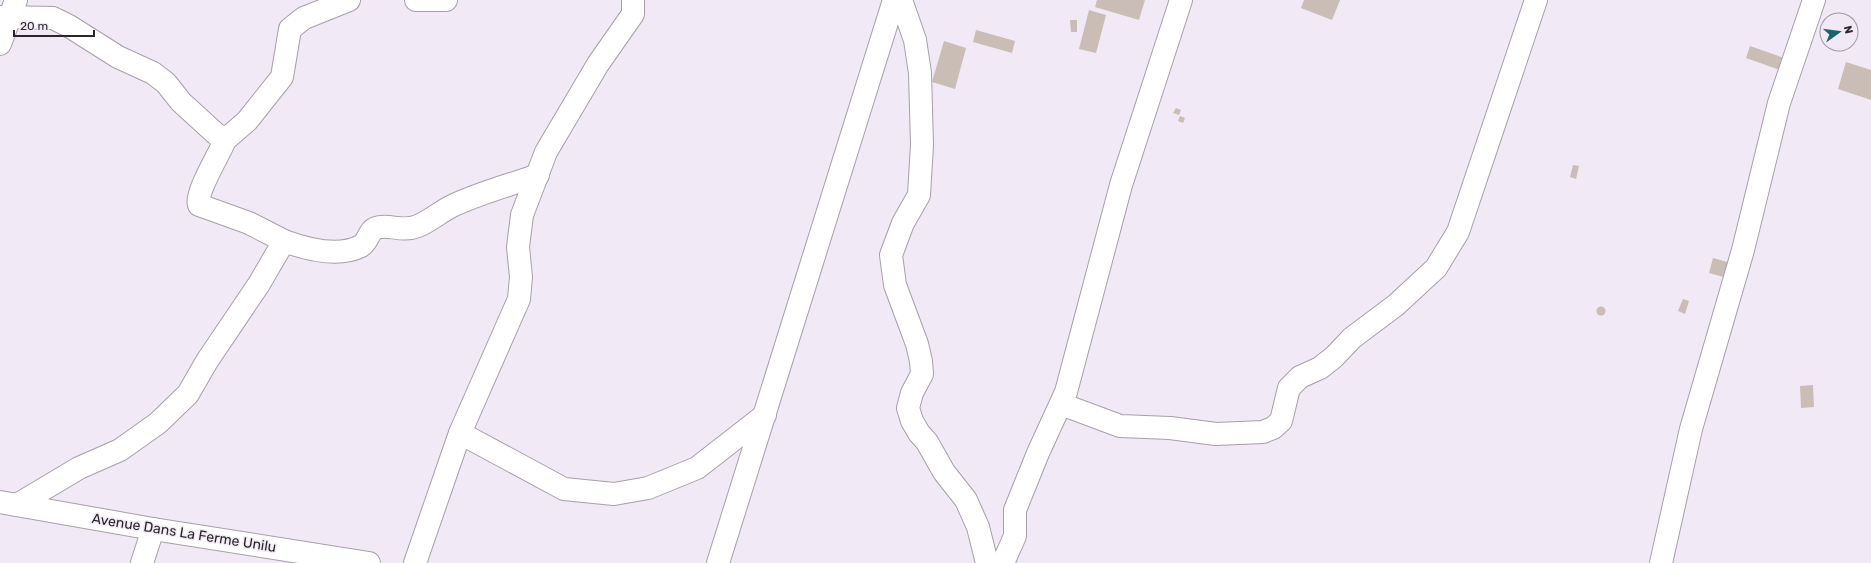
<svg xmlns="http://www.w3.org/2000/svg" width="1871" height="563" font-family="Rubik,sans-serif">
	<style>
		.building { fill: #cabdb5 }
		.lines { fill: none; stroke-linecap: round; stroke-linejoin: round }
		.minor-casing { stroke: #a79faa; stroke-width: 24 }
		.minor { stroke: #fff; stroke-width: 22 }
		.labels { text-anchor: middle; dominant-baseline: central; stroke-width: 3; stroke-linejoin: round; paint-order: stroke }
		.street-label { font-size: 14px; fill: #2a272b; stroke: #f1e9f5 }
	</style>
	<rect width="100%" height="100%" fill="#f1e9f5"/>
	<g class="building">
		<polygon points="1097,0 1145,0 1139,20 1095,7"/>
		<polygon points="1304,0 1340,0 1332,20 1301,8"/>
		<polygon points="1089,10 1106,15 1096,53 1079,49"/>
		<polygon points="1070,20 1077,20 1077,32 1071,32"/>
		<polygon points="976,30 1015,41 1012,53 973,42"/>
		<polygon points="944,41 966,48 955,89 932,82"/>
		<polygon points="1750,46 1784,58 1780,70 1746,58"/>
		<polygon points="1846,62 1871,70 1871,100 1838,89"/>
		<polygon points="1176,108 1181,110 1179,115 1173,113"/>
		<polygon points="1180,116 1185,118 1183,123 1178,121"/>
		<polygon points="1573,165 1579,166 1576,179 1570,177"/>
		<polygon points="1713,258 1731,263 1727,278 1709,273"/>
		<polygon points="1683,299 1689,301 1685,314 1678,311"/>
		<circle cx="1601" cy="311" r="4.5"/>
		<polygon points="1813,385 1814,407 1801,408 1800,386"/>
	</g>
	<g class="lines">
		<g class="minor-casing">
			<g id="minor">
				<polyline points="416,0 446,0"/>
				<polyline points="901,0 915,40 920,73 922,145 919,195 903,223 891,255 895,285 917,344 921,361 922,374 912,393 908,408 912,421 919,433 927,442 944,472 966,500 978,527 987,563"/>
				<path d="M0,17L53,18L69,26L118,57L153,73L166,83L181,102L216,134L225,140C220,153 194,195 199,205L249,223L284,241"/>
				<polyline points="0,44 16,0"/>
				<polyline points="225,140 247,121 282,77 290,29 304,18 349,0"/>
				<polyline points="1061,404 1120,426 1170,428 1216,434 1263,432 1273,428 1281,421 1289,388 1300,377 1320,368 1334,357 1352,338 1396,305 1436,268 1458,232 1536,0"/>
				<polyline points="460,433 564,489 614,494 648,488 697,468 765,415"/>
				<polyline points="0,502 153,529 369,563"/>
				<path d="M17,505L79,468L120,450L158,423L188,394L207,361L259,284L284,241C306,249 338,258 361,246C368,242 369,230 376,228C389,223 401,233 418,226C430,221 440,212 452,206C479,193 510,185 538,175"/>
				<polyline points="142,563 153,529"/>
				<polyline points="415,563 460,433 519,299 521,277 518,247 522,215 546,152 598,64 633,14 633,0"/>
				<polyline points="718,563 894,0"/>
				<polyline points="1003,563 1015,536 1015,510 1038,453 1066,392 1121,185 1181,0"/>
				<polyline points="1661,563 1691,429 1743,250 1779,103 1814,0"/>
			</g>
		</g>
		<use href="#minor" class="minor"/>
	</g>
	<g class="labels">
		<g class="street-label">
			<text transform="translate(184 533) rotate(9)">Avenue Dans La Ferme Unilu</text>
		</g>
	</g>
	<g transform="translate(1839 32) rotate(76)"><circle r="19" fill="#f1e9f5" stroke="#a19ba4"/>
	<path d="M0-3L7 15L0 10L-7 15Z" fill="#19646f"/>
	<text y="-6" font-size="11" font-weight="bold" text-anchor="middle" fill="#2a272b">N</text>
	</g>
	<path d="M14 30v6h80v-6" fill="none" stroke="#2a272b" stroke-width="2"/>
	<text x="20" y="30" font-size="12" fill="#2a272b" stroke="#f1e9f5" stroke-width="3" paint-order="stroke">20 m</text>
</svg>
